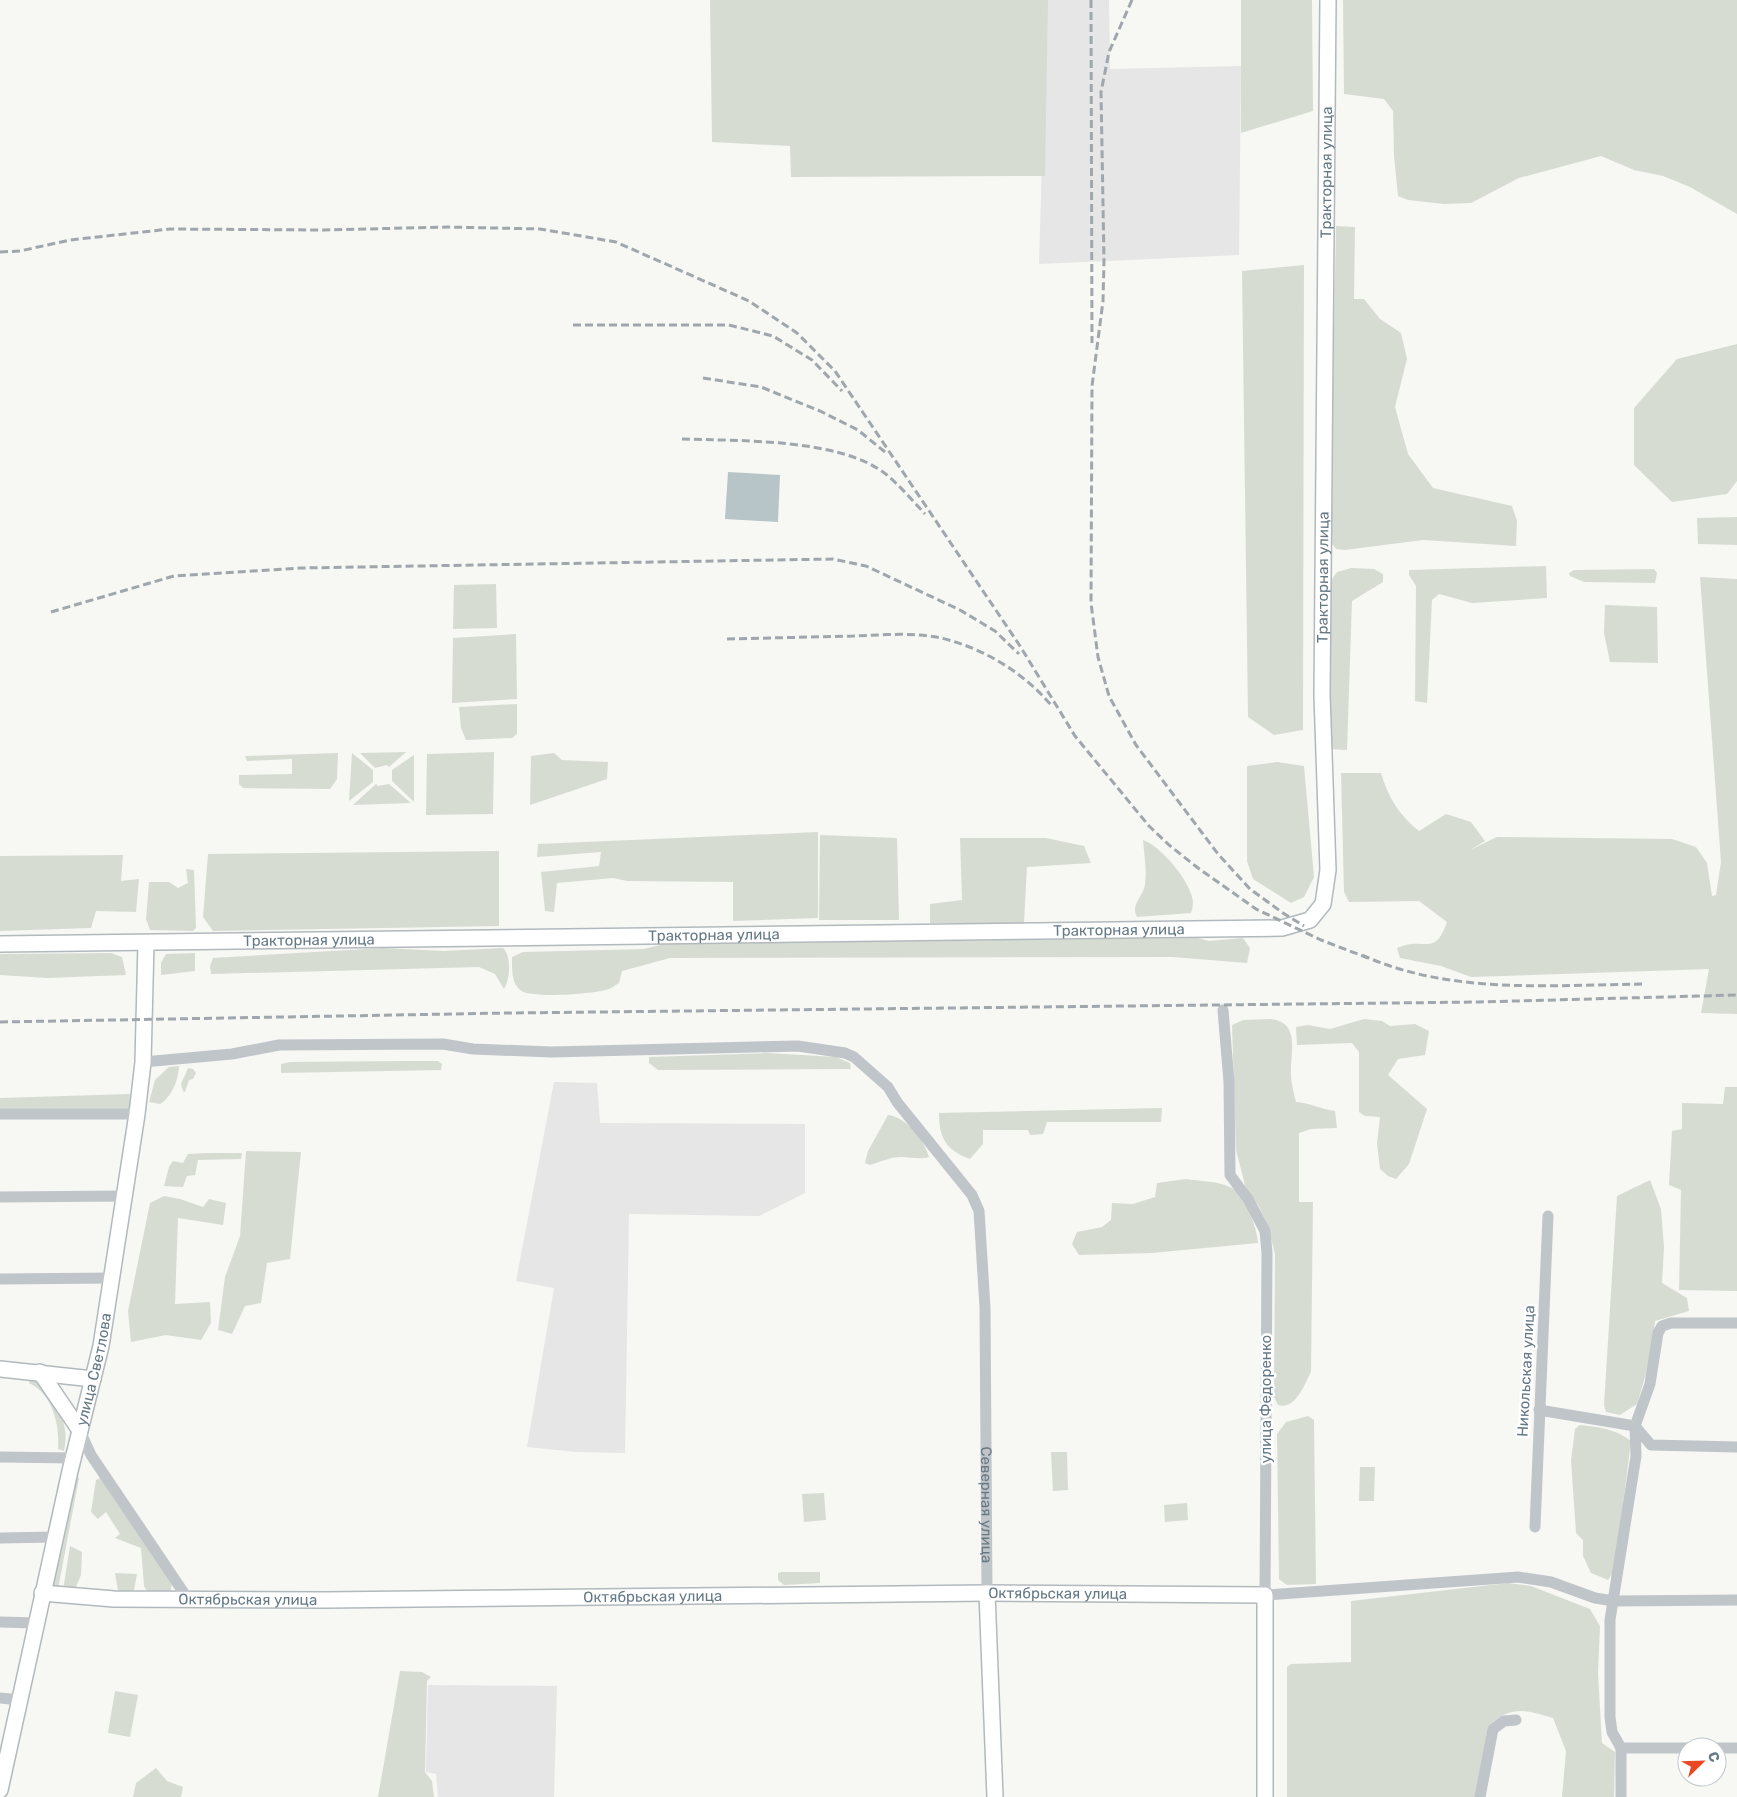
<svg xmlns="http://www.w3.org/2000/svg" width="1737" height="1797" font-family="Rubik,sans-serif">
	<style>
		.built { fill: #e5e6e5 }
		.green { fill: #d7dcd3 }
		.water { fill: #b7c5c8 }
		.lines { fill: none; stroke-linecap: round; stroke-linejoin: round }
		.secondary-casing { stroke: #b2b9bd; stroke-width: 18 }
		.street { stroke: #c0c5c9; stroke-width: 11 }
		.secondary { stroke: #fff; stroke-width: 15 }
		.rail { stroke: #9fa7ad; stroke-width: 3; stroke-dasharray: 8 4; stroke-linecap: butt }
		.labels { text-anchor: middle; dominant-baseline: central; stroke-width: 5; stroke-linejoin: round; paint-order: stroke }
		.street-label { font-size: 15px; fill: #657986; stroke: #fff }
	</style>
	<rect width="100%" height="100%" fill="#f7f7f4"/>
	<g class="built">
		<polygon points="1047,0 1109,0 1110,69 1241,66 1239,255 1039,264"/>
		<polygon points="554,1082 597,1083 600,1123 805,1124 805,1193 759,1216 629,1214 625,1453 577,1452 527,1447 554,1288 516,1281"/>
		<polygon points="428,1685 557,1686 554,1797 438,1797 436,1774 426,1772"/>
	</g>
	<g class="green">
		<polygon points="710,0 1048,0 1045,176 791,177 790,146 712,142"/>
		<polygon points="1241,0 1312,0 1313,111 1241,133"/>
		<polygon points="1343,0 1737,0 1737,214 1690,187 1663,176 1634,170 1601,156 1519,178 1471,203 1444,204 1408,200 1398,196 1394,156 1393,111 1384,99 1344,94"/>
		<polygon points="1336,226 1355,227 1354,299 1364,299 1380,319 1401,333 1407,359 1395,407 1408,454 1433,488 1512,506 1517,521 1516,546 1423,540 1345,550 1336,549 1330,541"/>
		<polygon points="1304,265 1303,730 1274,735 1248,717 1242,271"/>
		<polygon points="1737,344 1737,481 1727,494 1672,502 1634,465 1634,408 1677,359"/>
		<polygon points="1737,517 1737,545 1698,544 1697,518"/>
		<polygon points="1546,566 1547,598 1472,603 1439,594 1432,600 1427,703 1415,701 1416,586 1409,575 1409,570"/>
		<polygon points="1351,568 1374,569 1383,574 1383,582 1352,601 1347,750 1328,749 1330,582 1337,572"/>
		<polygon points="1654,569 1657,573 1655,583 1584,582 1570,576 1569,573 1574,570"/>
		<path d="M1700,577L1737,579V1014L1701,1013L1709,969L1471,977L1441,966L1400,958L1397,948C1424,935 1434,959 1447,922L1419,901L1349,902L1344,892L1341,773H1381C1388,797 1399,815 1419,831L1446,814L1471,822L1485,841L1470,850L1497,837L1672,839L1696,847L1707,863L1712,896L1716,895L1721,862Z"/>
		<polygon points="496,584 497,628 453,629 454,585"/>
		<polygon points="1605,605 1657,607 1658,663 1610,662 1604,633"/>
		<polygon points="516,634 517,699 452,703 453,638"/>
		<polygon points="517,704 517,734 512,738 466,740 461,728 459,707"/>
		<polygon points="406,752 389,767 387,765 375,768 360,753"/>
		<polygon points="494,752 493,814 426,815 427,754"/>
		<polygon points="338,753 337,779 330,789 243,788 239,784 239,775 292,774 292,759 247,761 245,756"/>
		<polygon points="352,753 373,770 373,782 349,801"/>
		<polygon points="554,753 562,760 608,762 607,779 530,805 531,756"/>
		<polygon points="414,755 414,802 392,781 392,770"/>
		<polygon points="1277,762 1304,766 1314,877 1304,897 1291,903 1253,879 1247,861 1247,766"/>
		<polygon points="376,784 378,786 389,784 411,803 353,805"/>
		<polygon points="818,832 818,918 733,921 733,882 627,881 613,878 557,883 554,912 545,911 541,872 599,866 601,852 537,857 538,844"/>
		<polygon points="820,835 897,838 899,920 819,920"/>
		<polygon points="960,838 1046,838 1084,846 1091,863 1027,867 1024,923 930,923 930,904 962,900"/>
		<path d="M1143,840C1161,846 1192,883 1193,902C1193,906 1192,910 1191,913L1137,917C1130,904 1144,896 1145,884C1147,870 1144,854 1143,840Z"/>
		<polygon points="499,851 499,926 213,931 203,917 208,854"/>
		<polygon points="123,855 121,881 139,879 136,912 96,911 91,928 0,931 0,856"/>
		<polygon points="186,869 194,870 196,928 193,931 150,930 146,919 149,882 169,882 178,888 188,883"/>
		<path d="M1198,938L1209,941L1243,938L1250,948L1247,963L1172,957L670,958L622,971L619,983C615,985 612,988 609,989C595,994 530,999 520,990C511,982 512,968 512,957L523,952L644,949L664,944Z"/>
		<path d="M383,948L444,951L503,948C512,956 510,980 504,989L495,974L479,967L211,974L210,966L213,958Z"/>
		<polygon points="111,953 122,957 126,975 47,978 0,975 0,954"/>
		<polygon points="195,953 195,971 161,975 161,963 166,954"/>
		<path d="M1271,1019C1301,1023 1290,1052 1291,1074C1291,1083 1294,1093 1296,1102C1310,1103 1321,1109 1335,1111L1337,1128L1311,1129L1299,1133V1202H1313L1311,1372C1304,1385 1296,1410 1278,1405L1274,1397L1275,1254L1268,1226L1258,1205L1246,1189L1236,1150L1232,1025L1243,1020Z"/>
		<polygon points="1364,1019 1382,1021 1390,1026 1415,1024 1429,1031 1425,1055 1398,1059 1388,1075 1427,1109 1409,1164 1396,1179 1388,1176 1380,1169 1377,1144 1380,1117 1365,1116 1359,1112 1359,1052 1352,1043 1297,1045 1296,1027 1308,1025 1330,1029"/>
		<polygon points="768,1053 836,1057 850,1063 851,1069 658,1070 649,1063 649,1057"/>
		<polygon points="402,1061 438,1061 442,1064 441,1070 281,1073 281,1064 290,1062"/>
		<path d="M179,1066C179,1079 171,1098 160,1104L149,1102L155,1080L169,1067Z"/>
		<polygon points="188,1068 193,1069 196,1073 193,1079 189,1080 185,1092 183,1091 181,1084"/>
		<polygon points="1725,1087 1737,1087 1737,1291 1679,1290 1681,1190 1669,1185 1672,1131 1682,1129 1682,1103 1723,1104"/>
		<polygon points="130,1094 129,1109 0,1109 0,1098"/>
		<path d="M1162,1108L1161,1122H1047L1043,1134L1030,1135L1028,1130H983V1144L970,1159C946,1150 939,1138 939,1113Z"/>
		<path d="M888,1115C906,1117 924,1139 929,1157C919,1160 911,1157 901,1157C890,1157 880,1162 870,1165L865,1163L868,1151Z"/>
		<polygon points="246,1151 301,1152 290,1259 267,1263 261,1303 245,1306 232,1334 218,1330 225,1277 240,1236"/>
		<polygon points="206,1153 242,1153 241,1159 198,1160 195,1175 187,1176 183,1187 164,1186 169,1167 173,1161 183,1163 188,1154"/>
		<path d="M1186,1179C1199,1181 1220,1181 1232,1188C1246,1198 1257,1227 1258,1243L1152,1253L1079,1255L1072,1244L1077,1232L1102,1227L1111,1220L1112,1203L1133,1204L1155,1197L1157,1183Z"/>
		<polygon points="1650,1180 1661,1209 1664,1247 1662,1283 1687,1298 1689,1311 1655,1321 1651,1357 1637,1404 1620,1415 1606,1412 1604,1405 1617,1196"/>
		<polygon points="164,1196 180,1199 203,1207 209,1199 226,1203 223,1225 178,1218 175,1304 210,1302 211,1323 201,1340 166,1335 131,1342 128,1311 150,1203"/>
		<path d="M30,1377L38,1379C54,1403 71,1421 64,1451L58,1449C60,1426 53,1394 29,1383Z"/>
		<polygon points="1308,1416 1314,1420 1316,1584 1287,1585 1279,1579 1277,1434 1286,1422"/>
		<path d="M1580,1425C1599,1427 1616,1429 1631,1441L1615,1569L1608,1580L1591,1573L1583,1556V1540L1576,1533L1571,1460L1575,1429Z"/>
		<polygon points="1051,1452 1067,1452 1068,1490 1053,1491"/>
		<polygon points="1360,1467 1375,1467 1374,1501 1359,1501"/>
		<polygon points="74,1477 79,1478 58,1589 53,1585"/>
		<polygon points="102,1477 172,1584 170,1594 148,1593 144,1586 141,1548 115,1538 120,1534 106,1512 98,1519 91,1512 96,1480"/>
		<polygon points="824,1493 826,1520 804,1522 802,1494"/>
		<polygon points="1187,1503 1188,1520 1165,1522 1164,1505"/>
		<polygon points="70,1546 82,1552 81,1575 75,1589 63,1590"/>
		<polygon points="782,1572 820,1572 820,1583 784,1585 778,1580 778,1573"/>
		<polygon points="115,1573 137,1574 134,1590 131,1592 118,1591"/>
		<path d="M1508,1583L1531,1586L1590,1609L1600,1626L1598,1673L1602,1743L1615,1752L1614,1797H1562L1566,1751L1553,1718C1526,1710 1512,1705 1488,1726L1477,1797H1287V1667L1291,1664L1351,1662V1601Z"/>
		<polygon points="400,1671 422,1672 431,1677 427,1681 425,1772 432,1781 434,1797 378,1797"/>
		<polygon points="115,1691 138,1695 130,1737 108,1733"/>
		<polygon points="156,1768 167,1781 183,1787 181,1797 133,1797 136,1783"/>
	</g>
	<polygon class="water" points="728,472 780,475 778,522 725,519"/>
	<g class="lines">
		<g class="secondary-casing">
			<g id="secondary">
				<path id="s2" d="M0,944L1282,928L1310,920L1323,904L1328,870L1322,695L1328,0"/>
				<polyline points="0,1369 93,1379"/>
				<polyline points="40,1372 79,1429"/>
				<path id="s3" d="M42,1593L114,1599L325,1600L987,1593L1265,1595V1797"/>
				<polyline points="987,1593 995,1797"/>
				<path id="s4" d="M0,1790L70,1471L101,1346L137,1114L143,1062L146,943"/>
			</g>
		</g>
		<g class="street">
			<polyline points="1223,1010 1229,1082 1230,1175 1248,1199 1265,1231 1267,1253 1265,1595 1518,1577 1551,1582 1595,1598 1614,1601 1737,1600"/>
			<path id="s1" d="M143,1062L232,1054L279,1045L443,1044L473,1049L551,1052L798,1046L845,1053L854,1057L888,1087L897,1102L972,1195L979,1211L985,1307L987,1593"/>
			<polyline points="0,1114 137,1114"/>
			<polyline points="0,1197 126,1196"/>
			<polyline points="0,1279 112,1278"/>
			<polyline points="1539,1410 1635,1426 1651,1445 1737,1447"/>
			<polyline points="79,1429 91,1455 188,1599"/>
			<polyline points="0,1457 73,1458"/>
			<polyline points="1535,1527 1548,1216"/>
			<polyline points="0,1538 55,1537"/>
			<polyline points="0,1622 36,1623"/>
			<polyline points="0,1698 21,1700"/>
			<polyline points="1621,1748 1687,1748"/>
			<polyline points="1717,1748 1737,1748"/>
			<polyline points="1480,1797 1493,1729 1504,1721 1516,1720"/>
			<polyline points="1621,1797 1621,1748 1612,1732 1610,1717 1610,1620 1636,1456 1635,1426 1650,1384 1658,1333 1662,1326 1671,1323 1737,1323"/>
		</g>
		<use href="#secondary" class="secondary"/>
		<g class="rail">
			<polyline points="1091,0 1092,343"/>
			<polyline points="1132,0 1109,52 1101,92 1104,261 1103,301 1092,386 1091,603 1098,657 1109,696 1136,745 1218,854 1250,889 1283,913 1304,926"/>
			<polyline points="0,252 20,251 70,240 170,229 324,230 448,227 540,229 616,242 749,301 797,333 835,371 1020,646 1075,736 1149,826 1169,845 1198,868 1256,909 1321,940 1368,958"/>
			<polyline points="573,325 729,325 773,336 812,360 842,391"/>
			<polyline points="703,378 761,387 820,411 858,430 885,452"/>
			<path d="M682,439C739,441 842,438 887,475C901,487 913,501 925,514"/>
			<polyline points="51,612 174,576 300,568 833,559 866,566 960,610 995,631 1019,654"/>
			<path d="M727,639C769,638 811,637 853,636C882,635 913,632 941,638C983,648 1023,672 1051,705"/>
			<path d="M1362,955C1450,995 1551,985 1645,984"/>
			<polyline points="0,1022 509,1013 1479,1002 1737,995"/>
		</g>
	</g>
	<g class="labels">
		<g class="street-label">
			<text stroke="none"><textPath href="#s2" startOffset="2064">Тракторная улица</textPath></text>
			<text stroke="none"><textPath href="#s2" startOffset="1659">Тракторная улица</textPath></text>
			<text stroke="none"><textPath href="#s2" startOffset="1119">Тракторная улица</textPath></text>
			<text stroke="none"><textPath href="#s2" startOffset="714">Тракторная улица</textPath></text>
			<text stroke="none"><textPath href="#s2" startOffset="309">Тракторная улица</textPath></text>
			<text stroke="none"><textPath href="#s4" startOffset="431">улица Светлова</textPath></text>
			<text transform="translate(1526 1371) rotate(-87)">Никольская улица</text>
			<text transform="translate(1266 1399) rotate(-90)">улица Федоренко</text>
			<text stroke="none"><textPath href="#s1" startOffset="1208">Северная улица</textPath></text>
			<text stroke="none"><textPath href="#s3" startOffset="1016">Октябрьская улица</textPath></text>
			<text stroke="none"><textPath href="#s3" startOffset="611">Октябрьская улица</textPath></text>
			<text stroke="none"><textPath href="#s3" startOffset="206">Октябрьская улица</textPath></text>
		</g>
	</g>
	<g transform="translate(1702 1762) rotate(67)"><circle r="24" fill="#ffffff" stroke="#c1c9cf"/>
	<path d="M0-4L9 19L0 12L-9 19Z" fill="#e94922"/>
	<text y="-8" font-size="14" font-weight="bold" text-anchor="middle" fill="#657986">С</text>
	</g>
</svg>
